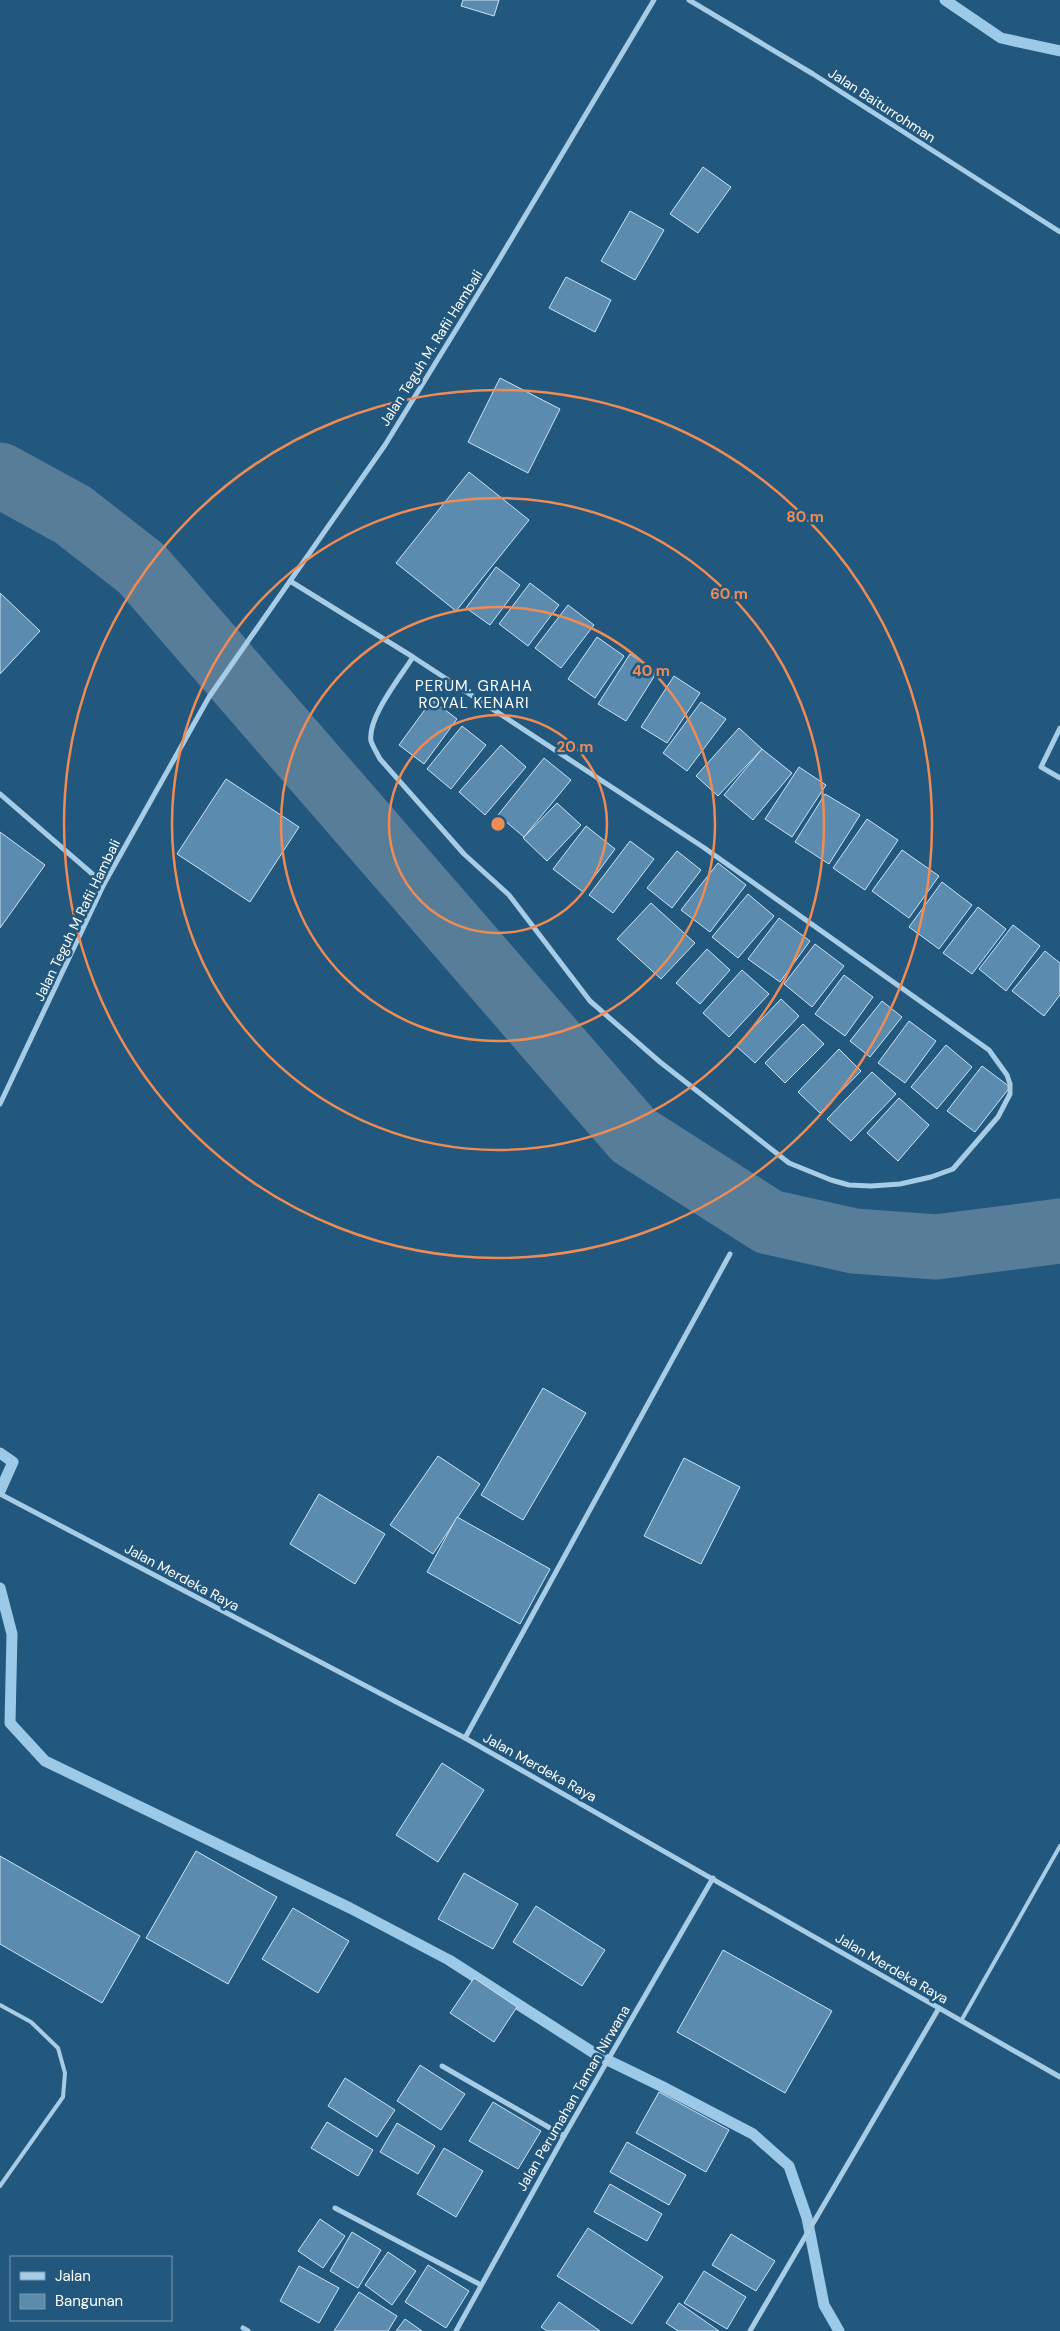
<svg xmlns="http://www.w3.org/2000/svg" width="1060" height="2331" font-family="'DM Sans',sans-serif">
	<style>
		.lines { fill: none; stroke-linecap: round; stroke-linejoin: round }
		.stream { stroke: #9bc9e7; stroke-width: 11 }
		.river { stroke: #577d99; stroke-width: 65 }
		.building { fill: #5b8caf; stroke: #cae3f5 }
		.service { stroke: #a7cce6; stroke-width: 4 }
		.minor { stroke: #a7cce6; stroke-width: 5 }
		.ring { fill: none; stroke: #ef8b55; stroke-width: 2.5 }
		.labels { text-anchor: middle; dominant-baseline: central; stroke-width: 5; stroke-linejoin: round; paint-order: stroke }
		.street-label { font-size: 14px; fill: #fff; stroke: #22577e }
		.neighbourhood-label { font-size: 15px; letter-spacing: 1px; fill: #fff; stroke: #22577e }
		.centre { fill: #ef8b55; stroke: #22577e; stroke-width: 2.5 }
		.ring-label { font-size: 15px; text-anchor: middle; font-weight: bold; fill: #ef8b55; stroke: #22577e; stroke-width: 5; stroke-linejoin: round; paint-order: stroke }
	</style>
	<rect width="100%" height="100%" fill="#22577e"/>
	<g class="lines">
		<g class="stream">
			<polyline points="945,0 1001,38 1060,51"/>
			<polyline points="0,1453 13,1462 0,1491"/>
			<polyline points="0,1588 12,1634 10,1723 45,1761 350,1908 449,1960 597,2055 661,2086 753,2134 789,2166 807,2218 824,2305 839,2331"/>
		</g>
		<polyline class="river" points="0,475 73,515 142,569 634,1136 769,1222 854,1241 936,1247 1060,1231"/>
	</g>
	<g class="building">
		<polygon points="463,0 499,0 494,16 461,6"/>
		<polygon points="703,167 731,187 698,233 670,214"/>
		<polygon points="630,211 664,230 635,280 601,261"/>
		<polygon points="566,277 611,300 595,332 549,308"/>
		<polygon points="500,378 560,409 528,473 468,442"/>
		<polygon points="469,472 529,520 456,611 396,563"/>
		<polygon points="496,567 520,585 490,625 466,608"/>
		<polygon points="530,583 559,605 528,646 499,624"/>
		<polygon points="0,593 40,631 0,674"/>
		<polygon points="568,605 594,625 561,668 535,648"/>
		<polygon points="597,637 624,656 595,698 568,679"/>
		<polygon points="630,654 657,672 626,721 598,704"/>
		<polygon points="674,676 700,693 667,743 641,727"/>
		<polygon points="432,700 457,719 424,764 399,745"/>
		<polygon points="701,702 726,719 687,771 663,753"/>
		<polygon points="462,726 486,745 451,789 427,769"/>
		<polygon points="739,728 762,749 718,796 696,776"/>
		<polygon points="501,745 526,767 485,815 459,792"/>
		<polygon points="762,749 792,773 753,820 724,795"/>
		<polygon points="544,758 571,780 524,837 498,815"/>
		<polygon points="799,767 826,785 792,837 765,819"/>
		<polygon points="226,779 299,827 250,902 177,854"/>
		<polygon points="825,794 860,815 829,864 795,842"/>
		<polygon points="557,803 581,825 547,861 523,838"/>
		<polygon points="867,819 898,840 865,890 833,868"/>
		<polygon points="586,826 615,849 583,892 553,869"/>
		<polygon points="0,832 45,865 0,928"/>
		<polygon points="630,841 654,859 613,913 589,895"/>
		<polygon points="902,850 939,876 909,918 872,891"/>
		<polygon points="677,851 701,870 672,908 647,888"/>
		<polygon points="718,863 746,885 710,932 681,910"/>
		<polygon points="942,882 972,905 939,949 909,927"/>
		<polygon points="748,894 774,916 738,958 712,937"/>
		<polygon points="651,903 695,943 661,979 617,939"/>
		<polygon points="978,907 1006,929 972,974 943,953"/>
		<polygon points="779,918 810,941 780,982 748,959"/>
		<polygon points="1013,925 1040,946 1006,991 979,969"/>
		<polygon points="815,944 844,966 812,1007 784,984"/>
		<polygon points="707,949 730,970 700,1004 676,983"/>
		<polygon points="1045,951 1060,963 1060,995 1044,1016 1012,991"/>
		<polygon points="742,970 769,994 729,1037 703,1013"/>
		<polygon points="844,975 873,997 845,1036 815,1014"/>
		<polygon points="781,999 799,1016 755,1063 736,1046"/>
		<polygon points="882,1001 902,1017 870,1057 850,1041"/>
		<polygon points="909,1021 936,1041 905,1083 878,1063"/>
		<polygon points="803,1024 824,1044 785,1083 765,1063"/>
		<polygon points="946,1045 972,1067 937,1109 911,1087"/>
		<polygon points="839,1049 861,1071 820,1113 798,1092"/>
		<polygon points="982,1066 1010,1087 975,1132 947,1111"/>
		<polygon points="872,1072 896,1094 851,1141 827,1119"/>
		<polygon points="899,1098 929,1125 898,1161 867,1133"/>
		<polygon points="543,1388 586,1413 523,1520 481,1495"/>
		<polygon points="438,1456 480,1484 433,1554 390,1525"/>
		<polygon points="684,1458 740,1487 701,1564 644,1536"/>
		<polygon points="319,1494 385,1534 355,1584 290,1544"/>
		<polygon points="457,1517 550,1569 520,1624 427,1572"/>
		<polygon points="442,1763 484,1790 438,1862 396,1835"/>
		<polygon points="196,1851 277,1897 228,1984 146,1938"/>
		<polygon points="0,1856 140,1936 102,2003 0,1944"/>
		<polygon points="464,1873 518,1904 493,1949 438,1919"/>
		<polygon points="536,1906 605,1950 582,1986 513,1942"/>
		<polygon points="293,1908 349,1941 318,1993 262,1959"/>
		<polygon points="723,1950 832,2011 785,2093 677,2032"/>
		<polygon points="474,1978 517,2007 494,2042 450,2013"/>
		<polygon points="420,2065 465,2094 441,2130 397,2101"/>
		<polygon points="345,2078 395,2110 377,2137 328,2106"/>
		<polygon points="659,2092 729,2130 706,2172 636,2133"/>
		<polygon points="493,2102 541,2131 518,2169 469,2141"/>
		<polygon points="327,2122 373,2150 358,2176 311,2148"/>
		<polygon points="397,2123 435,2146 418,2174 380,2152"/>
		<polygon points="627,2142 686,2175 669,2205 610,2172"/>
		<polygon points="444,2148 483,2171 456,2217 417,2194"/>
		<polygon points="610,2184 662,2214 647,2241 594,2212"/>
		<polygon points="320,2219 345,2236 323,2268 298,2251"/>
		<polygon points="588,2228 663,2277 632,2324 557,2276"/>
		<polygon points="352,2232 381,2250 358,2288 330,2271"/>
		<polygon points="731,2234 775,2261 756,2291 712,2265"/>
		<polygon points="388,2252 416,2271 392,2305 365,2285"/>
		<polygon points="428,2265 469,2291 446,2328 405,2302"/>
		<polygon points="299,2266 339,2288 319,2323 280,2301"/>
		<polygon points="704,2271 746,2297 727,2329 684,2303"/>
		<polygon points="359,2292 397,2316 388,2331 334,2331"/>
		<polygon points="559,2302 600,2331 547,2331 541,2327"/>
		<polygon points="679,2303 719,2331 678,2331 666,2323"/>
		<polygon points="405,2319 422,2331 396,2331"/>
	</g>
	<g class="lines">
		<g class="service">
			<polyline points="0,2005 31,2022 58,2048 65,2073 63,2097 0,2186"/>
			<polyline points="961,2021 1060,1846"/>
		</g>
		<g class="minor">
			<polyline points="689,0 813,74 1060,232"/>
			<path d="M290,581L413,657L703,847L989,1050L1007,1075L1010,1084V1094L998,1117L953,1169L931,1177L900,1184L871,1186L849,1185L831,1180L789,1163L660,1062L590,1001L509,895L464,854L380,759C377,753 373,747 371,741C367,718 401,676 413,657"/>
			<polyline points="1060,728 1041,767 1060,778"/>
			<polyline points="0,794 104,884"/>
			<polyline points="0,1104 104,884 209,697 385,445 497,263 654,0"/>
			<polyline points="0,1494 465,1738 1060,2077"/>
			<polyline points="465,1738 730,1254"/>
			<polyline points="442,2066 564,2136"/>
			<polyline points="335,2208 481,2285"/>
			<polyline points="243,2328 248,2331"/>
			<polyline points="456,2331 564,2136 713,1878"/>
			<polyline points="750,2331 939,2008"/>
		</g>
	</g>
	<g class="ring">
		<circle cx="498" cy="824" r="109"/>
		<circle cx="498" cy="824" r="217"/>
		<circle cx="498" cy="824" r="326"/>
		<circle cx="498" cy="824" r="434"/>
	</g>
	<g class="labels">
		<g class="street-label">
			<text transform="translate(882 105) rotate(33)">Jalan Baiturrohman</text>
			<text transform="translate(431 348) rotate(-58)">Jalan Teguh M. Rafii Hambali</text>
			<text transform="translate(77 920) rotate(-64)">Jalan Teguh M Rafii Hambali</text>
			<text transform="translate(182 1577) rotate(28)">Jalan Merdeka Raya</text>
			<text transform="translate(540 1767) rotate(29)">Jalan Merdeka Raya</text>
			<text transform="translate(892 1968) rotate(30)">Jalan Merdeka Raya</text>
			<text transform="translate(573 2098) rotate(-60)">Jalan Perumahan Taman Nirwana</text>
		</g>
		<g class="neighbourhood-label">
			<text x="474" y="686">PERUM. GRAHA<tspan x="474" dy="17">ROYAL KENARI</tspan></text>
		</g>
	</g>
	<circle cx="498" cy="824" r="8" class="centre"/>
	<g class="ring-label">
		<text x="805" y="522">80 m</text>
		<text x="729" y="599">60 m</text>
		<text x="651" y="676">40 m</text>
		<text x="575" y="752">20 m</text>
	</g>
	<rect x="10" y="2256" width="162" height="65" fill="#22577e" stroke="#7a9ab2"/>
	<rect x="20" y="2272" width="25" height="8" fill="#a7cce6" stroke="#7a9ab2"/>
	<text x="55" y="2281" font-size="15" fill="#ffffff">Jalan</text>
	<rect x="20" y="2294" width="25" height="15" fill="#5b8caf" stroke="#7a9ab2"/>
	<text x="55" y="2306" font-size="15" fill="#ffffff">Bangunan</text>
</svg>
